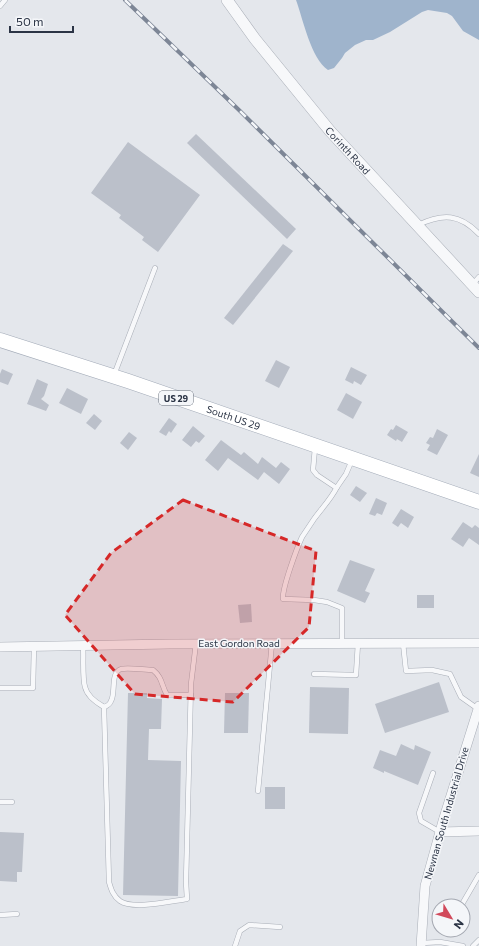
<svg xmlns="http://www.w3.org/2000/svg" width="479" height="946" font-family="Commissioner,sans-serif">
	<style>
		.water { fill: #9fb4cc }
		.building { fill: #bbc0ca }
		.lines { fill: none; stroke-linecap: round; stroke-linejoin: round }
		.service-casing { stroke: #a9aeb7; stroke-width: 5.5 }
		.minor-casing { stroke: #a9aeb7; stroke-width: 10 }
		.tertiary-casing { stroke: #a9aeb7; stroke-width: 12 }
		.primary-casing { stroke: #a3abb8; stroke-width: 15 }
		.service { stroke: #f7f8fa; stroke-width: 4.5 }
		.minor { stroke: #f7f8fa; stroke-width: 9 }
		.tertiary { stroke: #f7f8fa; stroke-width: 11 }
		.primary { stroke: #fff; stroke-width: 14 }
		.rail-casing { stroke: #7d8696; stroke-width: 4 }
		.rail { stroke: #f4f6f9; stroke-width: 2.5; stroke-dasharray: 8; stroke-linecap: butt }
		.marked { fill: #d62828; fill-opacity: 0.2; stroke: #d62828; stroke-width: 3; stroke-dasharray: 8 5; stroke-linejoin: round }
		.labels { text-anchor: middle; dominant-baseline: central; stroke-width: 3; stroke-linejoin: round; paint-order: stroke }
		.shield { fill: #f4f6f9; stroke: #676e7b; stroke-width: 1 }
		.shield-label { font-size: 9px; font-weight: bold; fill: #2b3445 }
		.street-label { font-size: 10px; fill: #2b3445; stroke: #f4f6f9 }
	</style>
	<rect width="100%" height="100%" fill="#e4e7ec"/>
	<path class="water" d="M296,0H479V40L463,31L452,16L447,13L428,10L422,12L390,32L373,40H366L355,45L345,53L342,58L334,68L328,70C311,59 303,19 296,0Z"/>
	<g class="building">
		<polygon points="196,134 296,229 287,239 187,143"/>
		<polygon points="128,142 200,195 158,252 142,240 144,237 119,218 121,215 91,193"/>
		<polygon points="283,244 293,251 233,325 224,318"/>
		<polygon points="276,360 290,367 279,388 265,381"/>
		<polygon points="351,367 367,375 361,385 354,381 353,384 345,380"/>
		<polygon points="2,369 13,374 8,385 0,382 0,374"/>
		<polygon points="37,379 48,384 44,396 41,399 49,405 46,411 27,404"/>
		<polygon points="67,388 88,399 81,414 59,403"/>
		<polygon points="346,393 362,402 353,419 337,410"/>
		<polygon points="94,414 102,421 95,430 86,423"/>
		<polygon points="169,418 177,424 171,433 169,431 166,436 159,432"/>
		<polygon points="396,425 408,432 402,442 397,439 396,441 387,435 391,429 393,430"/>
		<polygon points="193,426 205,436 199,443 196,441 191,447 182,440"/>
		<polygon points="437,429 448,435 437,455 427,450 430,445 426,443 430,437 433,438"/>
		<polygon points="129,432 137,438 128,450 120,443"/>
		<polygon points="221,440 241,455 244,452 258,464 262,457 276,468 281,462 290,469 279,484 264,472 258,480 228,458 218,471 205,460"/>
		<polygon points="479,454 479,477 470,473"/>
		<polygon points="356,486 367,493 360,502 350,495"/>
		<polygon points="376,498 387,503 382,515 377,513 375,516 369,514"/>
		<polygon points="401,509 414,517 408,528 401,523 398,527 392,523"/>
		<polygon points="463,522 472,528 475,525 479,528 479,545 469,538 463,547 451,539"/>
		<polygon points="350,560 375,569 365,591 370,593 365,603 337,591"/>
		<rect x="417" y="595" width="17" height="13"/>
		<polygon points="251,604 252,622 240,623 238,605"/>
		<polygon points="439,682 449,712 385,733 375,704"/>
		<polygon points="310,687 349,688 348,734 309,733"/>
		<polygon points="128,693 147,693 147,698 162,699 161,729 149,729 148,760 181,761 178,896 123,895"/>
		<polygon points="225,693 249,693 248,733 224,733"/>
		<polygon points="401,744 414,750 415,745 431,752 418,785 384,771 384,773 373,768 380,750 396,756"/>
		<rect x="265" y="787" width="20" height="22"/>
		<polygon points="0,832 24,833 22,872 17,872 17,882 0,881"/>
	</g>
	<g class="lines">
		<g class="service-casing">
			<g id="service">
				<polyline points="0,6 5,0"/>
				<path d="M418,225C443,213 460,214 479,234"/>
				<polyline points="472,285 479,277"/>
				<polyline points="114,375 155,268"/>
				<polyline points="315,448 313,470 317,475 335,487 337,487 346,474 352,460"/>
				<path d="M337,487C331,499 322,508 314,519C310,525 306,531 302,537C297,548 282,588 283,599L314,600L327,602L342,608V643"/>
				<polyline points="403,643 406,671 432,670 450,674 461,697 478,709"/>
				<path d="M83,645C84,656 82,677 85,687C87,696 97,703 104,707L109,882C111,889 113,896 120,901C133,910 171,901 187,899L186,882L191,684L196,643"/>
				<polyline points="314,674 356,675 358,643"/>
				<polyline points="0,688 33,688 34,646"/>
				<path d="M104,707C107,706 110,704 111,701C116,693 110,673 121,669C128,667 145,670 153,670C163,678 161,685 167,695H191"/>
				<polyline points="433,773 419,813 421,821 440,832"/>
				<polyline points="258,791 272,643"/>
				<polyline points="0,802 12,802"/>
				<polyline points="461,906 479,875"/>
				<polyline points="0,915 17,914"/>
				<polyline points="422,943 440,942 463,946"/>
				<polyline points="235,946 240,931 249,925 280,927"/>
				<polyline points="473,946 479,940"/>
			</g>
		</g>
		<g class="minor-casing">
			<g id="minor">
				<polyline points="0,647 170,644 479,643"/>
				<polyline points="440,832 479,831"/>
				<polyline points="421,946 425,886 443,821 479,706"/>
			</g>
		</g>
		<g class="tertiary-casing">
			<g id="tertiary">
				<path id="s1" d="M227,0L255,39L330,131L479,292"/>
			</g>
		</g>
		<g class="primary-casing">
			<g id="primary">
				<path id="s2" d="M0,340L128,381L479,502"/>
			</g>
		</g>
		<use href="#service" class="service"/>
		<use href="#minor" class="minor"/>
		<use href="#tertiary" class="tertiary"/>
		<use href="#primary" class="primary"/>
		<g class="rail-casing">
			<polyline id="rail" points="125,0 240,111 479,348"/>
		</g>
		<use href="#rail" class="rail"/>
	</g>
	<path class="marked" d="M183,500L316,551L309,627L233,702L135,694L65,615L111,553Z"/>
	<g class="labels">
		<rect class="shield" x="159" y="391" width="34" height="14" rx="3"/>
		<g class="shield-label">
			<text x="176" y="398">US 29</text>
		</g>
		<g class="street-label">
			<text stroke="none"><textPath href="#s1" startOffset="193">Corinth Road</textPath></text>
			<text stroke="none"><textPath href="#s2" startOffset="246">South US 29</textPath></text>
			<text x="239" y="643">East Gordon Road</text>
			<text transform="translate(446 813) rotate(-74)">Newnan South Industrial Drive</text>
		</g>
	</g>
	<g transform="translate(451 918) rotate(128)"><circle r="19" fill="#f4f6f9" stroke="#a4a8b1"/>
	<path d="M0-3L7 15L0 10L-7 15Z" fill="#d1495b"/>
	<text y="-6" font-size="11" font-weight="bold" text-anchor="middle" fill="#2b3445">N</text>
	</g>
	<path d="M10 26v6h63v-6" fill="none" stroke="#2b3445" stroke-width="2"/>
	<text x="16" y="26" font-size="12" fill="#2b3445" stroke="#f4f6f9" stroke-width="3" paint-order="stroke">50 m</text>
</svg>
